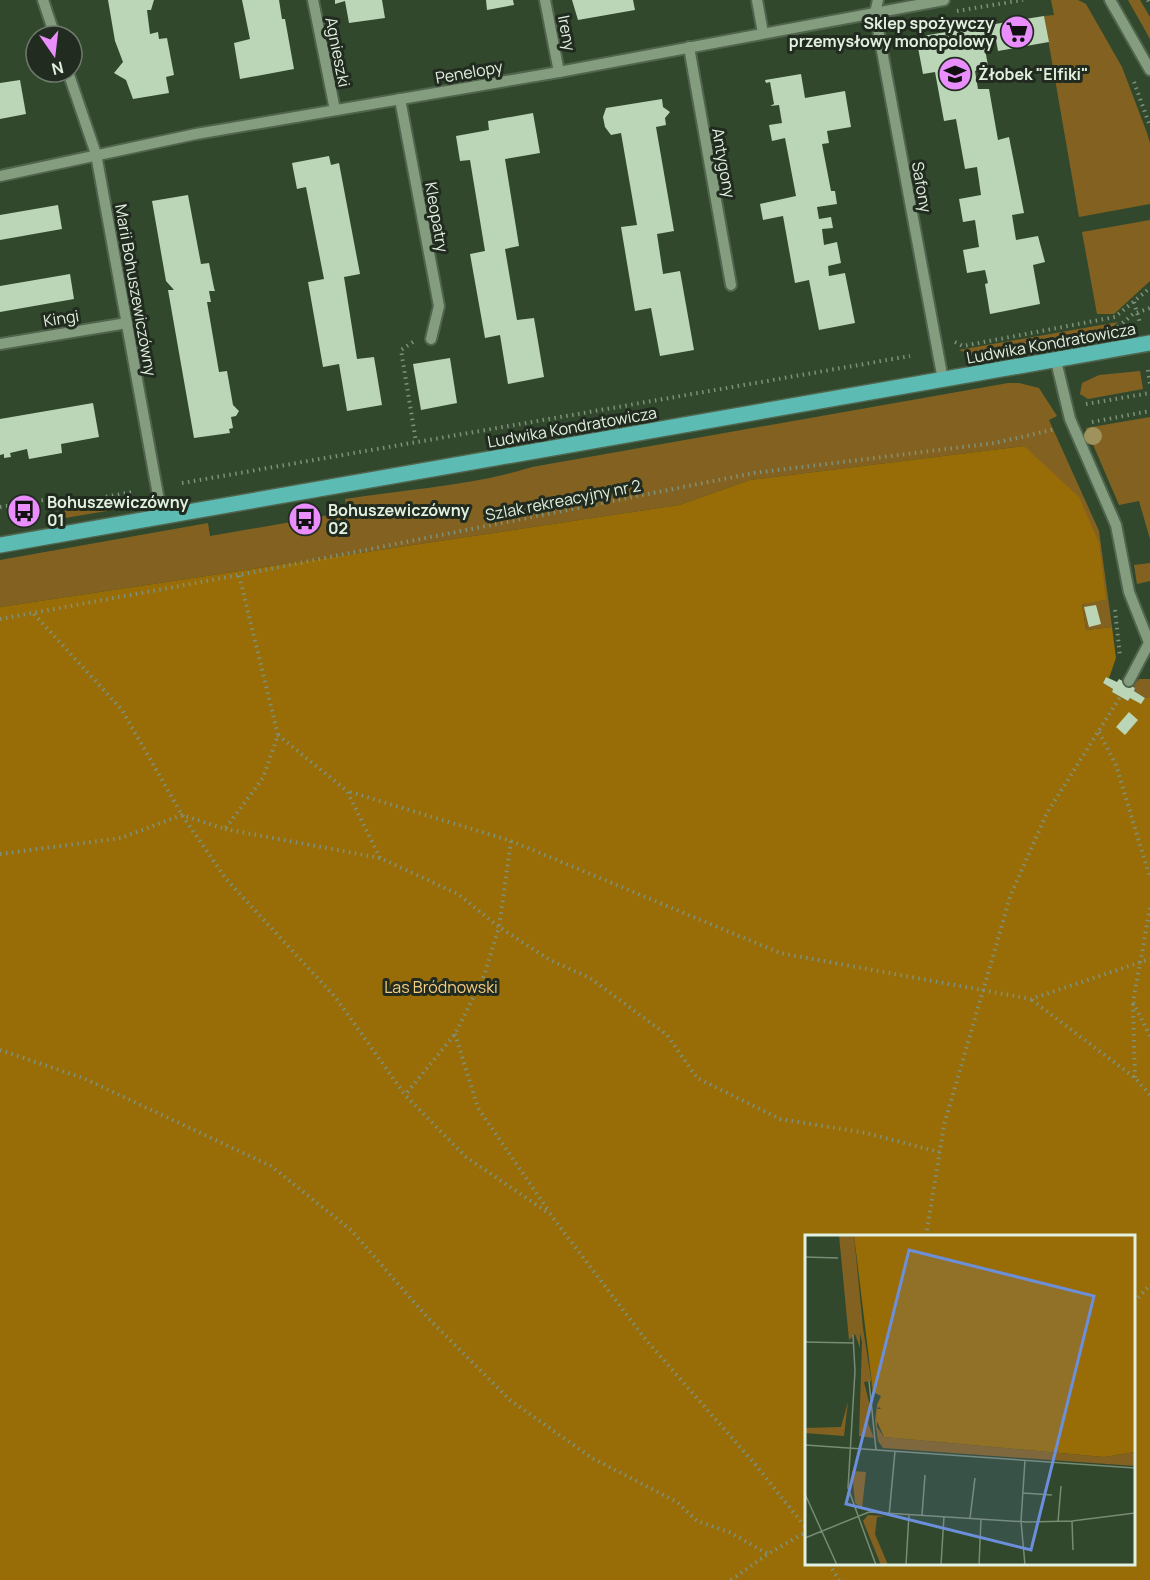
<svg xmlns="http://www.w3.org/2000/svg" width="1150" height="1580" font-family="Manrope,sans-serif">
	<style>
		.green { fill: #836221 }
		.forest { fill: #986d08; fill-rule: evenodd }
		.building { fill: #bbd6b6 }
		.lines { fill: none; stroke-linecap: round; stroke-linejoin: round }
		.minor-casing { stroke: #51644d; stroke-width: 14 }
		.major-casing { stroke: #51644d; stroke-width: 18 }
		.path { stroke: #7e917a; stroke-width: 4; stroke-dasharray: 1.5 4.5; stroke-linecap: butt }
		.minor { stroke: #849d7f; stroke-width: 10 }
		.major { stroke: #5cbcb4; stroke-width: 15 }
		.tree { fill: #9e925d }
		.labels { text-anchor: middle; dominant-baseline: central; stroke-width: 6; stroke-linejoin: round; paint-order: stroke }
		.poi-label { font-size: 16px; font-weight: bold; fill: #e2f0df; stroke: #212b1f; text-anchor: start }
		.street-label { font-size: 16px; fill: #e2f0df; stroke: #212b1f }
		.park-label { font-size: 16px; fill: #f8ce84; stroke: #212b1f }
		.inset-road { fill: none; stroke: #788b74; stroke-width: 1.5 }
		.view { fill: #6c8fdb; fill-opacity: 0.15; stroke: #6c8fdb; stroke-width: 3 }
		.inset-edge { fill: none; stroke: #e2f0df; stroke-width: 3 }
	</style>
	<rect width="100%" height="100%" fill="#31482d"/>
	<g class="green">
		<polygon points="1051,0 1078,0 1086,4 1122,67 1147,133 1150,143 1150,204 1079,217 1044,16 1054,15"/>
		<polygon points="1128,0 1140,0 1150,17 1150,39"/>
		<polygon points="1150,220 1150,281 1114,314 1097,314 1082,232"/>
		<polygon points="1118,322 1107,332 1067,343 992,357 976,357 959,350"/>
		<polygon points="1140,371 1143,389 1088,399 1080,394 1082,383 1099,375"/>
		<path d="M1008,383H1019L1039,388L1057,416L1049,420L1099,531L1112,627L1086,630L1082,603L1106,600L1024,446L750,480L679,505L0,607V560L208,523L210,536L291,522L292,526L318,521V517L347,512L345,499C407,489 472,486 532,467Z"/>
		<polygon points="1150,417 1150,539 1139,501 1119,505 1086,428"/>
		<polygon points="131,497 113,510 65,518 64,512 67,508"/>
		<polygon points="1150,563 1150,581 1137,584 1134,565"/>
		<polygon points="1139,679 1150,679 1150,697 1145,698 1134,691 1135,688 1133,686"/>
	</g>
	<path class="forest" d="M1024,446L1079,497L1099,543L1106,600L1082,604L1086,630L1112,627L1116,658L1109,678L1106,677L1103,683L1113,689L1112,692L1128,701L1130,698L1141,703L1145,698L1150,697V1580H0V607L679,505L750,480ZM806,1236H1134V1564H806Z"/>
	<g class="building">
		<polygon points="108,0 154,0 151,10 147,10 150,34 158,32 159,39 167,38 174,75 166,77 169,93 133,99 126,80 114,73 123,62 115,41"/>
		<polygon points="242,0 279,0 282,19 285,19 294,69 240,79 234,43 250,39"/>
		<polygon points="335,0 382,0 385,18 349,23 345,1 335,4"/>
		<polygon points="486,0 513,0 514,5 487,10"/>
		<polygon points="572,0 633,0 635,10 578,20"/>
		<polygon points="1044,16 1049,42 998,51 996,40 984,43 988,66 975,71 978,89 989,89 998,140 1009,137 1024,213 1012,215 1016,240 1038,236 1045,262 1033,265 1040,304 990,314 985,284 988,283 985,270 967,273 963,250 979,247 975,220 963,222 959,199 981,195 977,167 965,169 956,119 944,121 935,72 923,74 916,37"/>
		<polygon points="801,74 805,98 845,91 851,127 827,131 829,143 822,144 831,191 835,191 837,204 817,207 819,219 831,217 833,228 822,229 824,245 837,242 841,263 828,266 829,276 845,273 855,323 819,330 809,280 795,283 783,216 763,220 760,204 796,196 785,138 772,141 769,125 782,123 779,105 770,106 774,104 770,82 766,83 765,80"/>
		<polygon points="20,80 26,114 0,119 0,83"/>
		<polygon points="662,99 663,107 670,112 665,118 666,125 656,127 674,231 657,234 663,274 680,271 694,350 660,356 651,308 635,311 621,227 637,225 621,133 611,135 605,127 603,117 606,108"/>
		<polygon points="533,113 540,153 505,159 519,246 505,249 517,320 534,318 544,377 508,384 500,335 485,338 470,254 485,251 470,160 460,161 456,136 489,130 488,121"/>
		<polygon points="329,156 331,165 339,163 360,274 344,277 357,359 374,357 382,405 347,411 339,364 323,367 308,282 324,279 306,187 297,189 292,163"/>
		<polygon points="188,195 201,264 209,263 214,288 215,291 209,291 211,302 207,302 219,372 227,371 233,405 239,411 236,416 231,417 233,428 229,429 230,433 194,438 168,290 174,290 166,281 152,201"/>
		<polygon points="58,205 62,229 0,240 0,215"/>
		<polygon points="70,274 74,299 0,312 0,286"/>
		<polygon points="450,358 457,403 421,410 413,364"/>
		<polygon points="93,403 99,437 61,444 62,453 29,459 27,449 10,453 11,457 4,458 4,454 0,455 0,419"/>
		<polygon points="1096,605 1101,624 1089,627 1084,607"/>
		<polygon points="1106,677 1117,682 1119,679 1135,688 1134,691 1145,698 1141,704 1130,698 1128,701 1112,692 1113,689 1103,683"/>
		<polygon points="1129,712 1138,720 1125,735 1116,727"/>
	</g>
	<g class="lines">
		<g class="minor-casing">
			<g id="minor">
				<polyline points="43,0 55,36"/>
				<polyline points="313,0 335,110"/>
				<polyline points="545,0 559,72"/>
				<polyline points="757,0 763,33"/>
				<polyline points="878,0 875,13 943,380"/>
				<polyline points="1110,0 1150,70"/>
				<polyline points="689,47 731,285"/>
				<polyline points="68,72 96,154 162,517"/>
				<polyline points="400,99 439,306 431,339"/>
				<polyline points="0,176 196,134 559,72 944,0"/>
				<polyline points="0,344 127,323"/>
				<polyline points="1056,361 1070,419 1116,525 1129,592 1150,645"/>
				<polyline points="1129,681 1149,643"/>
			</g>
		</g>
		<g class="major-casing">
			<polyline id="major" points="0,545 1150,343"/>
		</g>
		<g class="path">
			<polyline points="1148,0 1150,4"/>
			<polyline points="957,11 1023,0"/>
			<polyline points="1134,82 1150,126"/>
			<polyline points="1134,302 1140,323"/>
			<polyline points="1118,327 1133,314 1150,308"/>
			<polyline points="413,342 401,350 416,442"/>
			<polyline points="955,342 963,346 1115,317 1150,288"/>
			<polyline points="1148,370 1150,384"/>
			<polyline points="1086,404 1150,393"/>
			<polyline points="1092,422 1150,411"/>
			<polyline points="182,483 910,356"/>
			<polyline points="0,507 50,499 67,504 132,492"/>
			<polyline points="1115,610 1120,656"/>
			<polyline points="34,614 122,710 182,815 226,879 336,998 405,1095 466,1157 550,1214 646,1340 755,1464 806,1528"/>
			<polyline points="0,619 239,575 754,473 995,443 1056,429"/>
			<polyline points="1099,732 1116,765 1150,878"/>
			<polyline points="278,735 347,791"/>
			<polyline points="225,829 380,858 458,894 499,927 484,976 455,1034 405,1095"/>
			<polyline points="511,841 499,927 550,960 590,978 667,1035 697,1078 780,1119 866,1133 939,1152"/>
			<polyline points="0,854 121,838 182,815 225,829 263,778 278,735 239,575"/>
			<polyline points="380,858 347,791 511,841 780,953 1031,999 1150,959"/>
			<polyline points="1150,908 1133,1002 1150,1036"/>
			<polyline points="1032,1000 1135,1078 1150,1095"/>
			<polyline points="1133,1004 1135,1078"/>
			<polyline points="455,1034 478,1108 548,1210"/>
			<polyline points="0,1050 83,1078 271,1166 351,1230 427,1317 510,1400 592,1458 677,1502 697,1521 729,1532 768,1554"/>
			<polyline points="926,1236 944,1125 1011,894 1047,813 1120,697"/>
			<polyline points="1134,1302 1150,1285"/>
			<polyline points="829,1564 839,1580"/>
			<polyline points="731,1580 768,1554 806,1532"/>
		</g>
		<use href="#minor" class="minor"/>
		<use href="#major" class="major"/>
	</g>
	<circle class="tree" cx="1093" cy="436" r="9"/>
	<defs>
		<g id="supermarket-disc" transform="scale(1.725)"><circle r="9.5" fill="#ea8dfd" stroke="#212b1f"/><path d="M-6-5.5h2.5l.6 2H6L4.5 2H-2.5L-4.4-4H-6ZM-1.5 3.2a1.3 1.3 0 1 0 .1 0ZM3 3.2a1.3 1.3 0 1 0 .1 0Z" fill="#111"/></g>
		<g id="school-disc" transform="scale(1.725)"><circle r="9.5" fill="#ea8dfd" stroke="#212b1f"/><path d="M0-5L7-2L0 1L-7-2ZM-4 1L0 2.5L4 1V4Q0 6-4 4Z" fill="#111"/></g>
		<g id="bus-disc" transform="scale(1.725)"><circle r="9.5" fill="#ea8dfd" stroke="#212b1f"/><path d="M-5-6H5V4H4V6H2V4H-2V6H-4V4H-5ZM-3.5-4V0h7V-4ZM-3.5 1.2v1.5H-2V1.2ZM2 1.2v1.5H3.5V1.2Z" fill="#111"/></g>
	</defs>
	<g fill-rule="evenodd">
		<use href="#supermarket-disc" x="1017" y="32"/>
		<use href="#school-disc" x="955" y="74"/>
		<use href="#bus-disc" x="24" y="511"/>
		<use href="#bus-disc" x="305" y="519"/>
	</g>
	<g class="labels">
		<g class="poi-label">
			<text x="994" y="23" text-anchor="end">Sklep spożywczy<tspan x="994" dy="18">przemysłowy monopolowy</tspan></text>
			<text x="978" y="74">Żłobek "Elfiki"</text>
			<text x="47" y="502">Bohuszewiczówny<tspan x="47" dy="18">01</tspan></text>
			<text x="328" y="510">Bohuszewiczówny<tspan x="328" dy="18">02</tspan></text>
		</g>
		<g class="street-label">
			<text transform="translate(567 33) rotate(79)">Ireny</text>
			<text transform="translate(338 52) rotate(79)">Agnieszki</text>
			<text transform="translate(469 72) rotate(-10)">Penelopy</text>
			<text transform="translate(724 163) rotate(80)">Antygony</text>
			<text transform="translate(922 187) rotate(80)">Safony</text>
			<text transform="translate(437 217) rotate(80)">Kleopatry</text>
			<text transform="translate(136 290) rotate(80)">Marii Bohuszewiczówny</text>
			<text transform="translate(61 318) rotate(-9)">Kingi</text>
			<text transform="translate(1051 343) rotate(-10)">Ludwika Kondratowicza</text>
			<text transform="translate(572 427) rotate(-10)">Ludwika Kondratowicza</text>
			<text transform="translate(563 500) rotate(-11)">Szlak rekreacyjny nr 2</text>
		</g>
		<g class="park-label">
			<text x="441" y="987">Las Bródnowski</text>
		</g>
	</g>
	<g transform="translate(805 1235)">
		<rect width="330" height="330" fill="#31482d"/>
		<path d="M34,0H49L58,93L68,156L71,158L68,159L66,146L59,147L66,175L63,188L69,203L54,201L57,107L55,98V113L50,99L44,105ZM43,167L39,201L0,198V193L36,192ZM72,170H77L72,174V192L79,202L299,222L330,217V231L78,213L73,206L70,186ZM47,236L61,237L57,273L50,268ZM63,280L80,281L72,282L70,299L83,330H76L58,286Z" fill="#836221"/>
		<path d="M49,0H330V217L299,222L79,202L71,184L72,174H76L72,170L76,161L68,157Z" fill="#986d08"/>
		<path class="inset-road" d="M0,22L33,23M48,100L50,136L43,253L71,330M0,107L49,108M64,146L71,215M0,210L330,233M218,258L247,260M0,259L32,330M117,280L120,240M84,281L90,216M165,283L170,243M267,286L268,315M253,287L256,251M0,303L64,277L222,287L267,286L330,278M101,330L104,279M136,330L139,281M174,330L176,284M220,330L216,286L220,225"/>
		<path class="view" d="M104,15L289,61L226,315L41,269Z"/>
		<rect width="330" height="330" class="inset-edge"/>
	</g>
	<g transform="translate(54 54) rotate(166)"><circle r="28" fill="#212b1f" stroke="#6e7a6c" stroke-width="1.5"/>
	<path d="M0-4.5L10 22L0 15L-10 22Z" fill="#ea8dfd"/>
	<text y="-9" font-size="16" font-weight="bold" text-anchor="middle" fill="#e2f0df">N</text>
	</g>
</svg>
